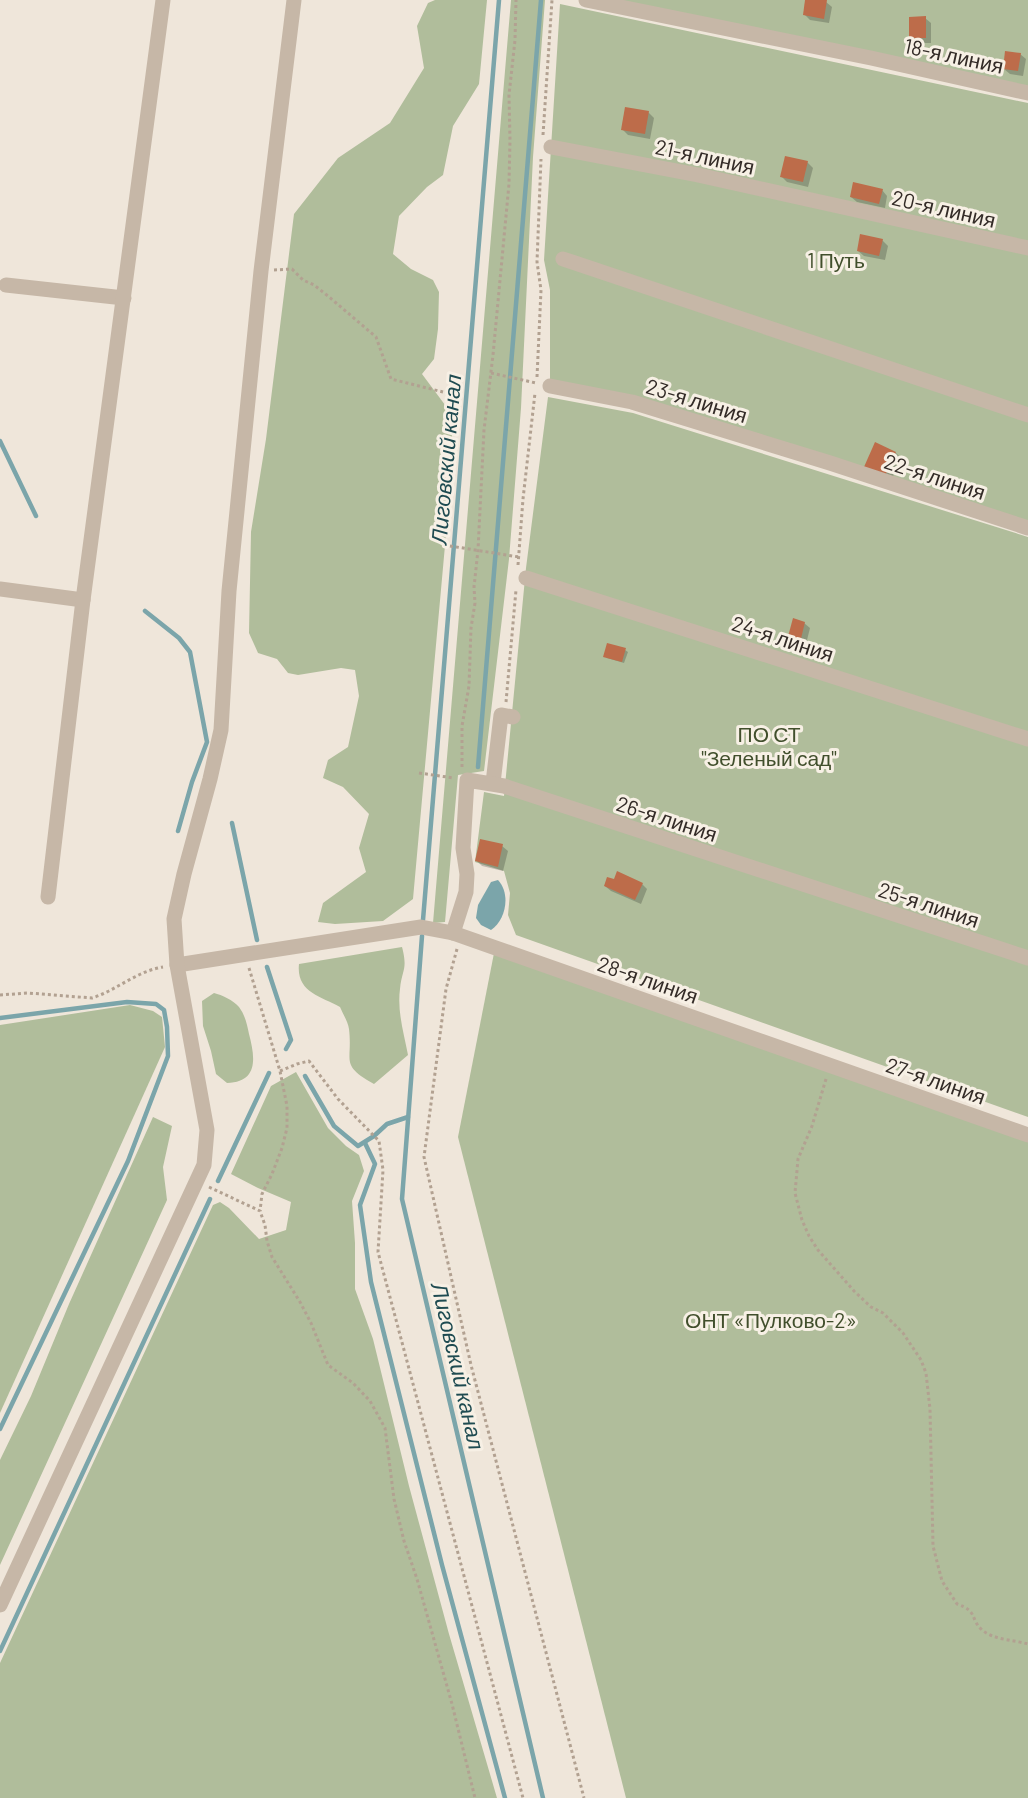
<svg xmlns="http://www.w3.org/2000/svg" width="1028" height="1798" font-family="Barlow,sans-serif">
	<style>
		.green { fill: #b0bd9b }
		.water { fill: #7ba5aa }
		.shadow { fill: #0003 }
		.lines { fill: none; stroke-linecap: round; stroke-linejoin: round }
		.stream { stroke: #7ba5aa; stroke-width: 4.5 }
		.building { fill: #bd6c4a }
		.path { stroke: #b2a191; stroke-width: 3; stroke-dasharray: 3 3; stroke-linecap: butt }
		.minor { stroke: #c6b7a7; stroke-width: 15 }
		.labels { text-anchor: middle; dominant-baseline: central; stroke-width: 6; stroke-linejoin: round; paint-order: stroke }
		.street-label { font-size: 21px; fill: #332b27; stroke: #f7f0e5 }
		.park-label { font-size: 21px; fill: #414f2c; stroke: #f7f0e5 }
		.water-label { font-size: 22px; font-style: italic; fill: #1f4b51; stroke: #f7f0e5 }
	</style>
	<rect width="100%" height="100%" fill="#efe6da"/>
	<g class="green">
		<polygon points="435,0 487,0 479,84 453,126 443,175 427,187 399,216 393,254 411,269 433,280 439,292 438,329 434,359 422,374 451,413 453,457 413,899 383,921 335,924 318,922 323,903 366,872 359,848 369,814 343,787 323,778 328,760 348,747 359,696 355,670 341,668 298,675 288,673 277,659 258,653 249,633 251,532 266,439 294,214 338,158 390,123 424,68 417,26 428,3"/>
		<polygon points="511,0 545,0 533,157 521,408 509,559 484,771 458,775 445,922 433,923"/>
		<polygon points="611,0 1028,0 1028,88"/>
		<polygon points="560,4 1028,103 1028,524 550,380 550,290 544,260"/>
		<polygon points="548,397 633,413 1028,537 1028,1117 516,935 508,915 510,893 504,871 475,862 484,792 504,796 526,568"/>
		<path d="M402,947C408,970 402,969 400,989C397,1011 404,1034 408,1055L374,1084C339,1064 353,1062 349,1029C348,1022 343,1014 340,1007C320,996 296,992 299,964Z"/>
		<polygon points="495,948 1028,1135 1028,1798 626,1798 458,1137"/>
		<path d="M214,993C222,995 233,1000 239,1007C245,1015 247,1024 249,1034C255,1057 259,1082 227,1083L216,1074L211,1051L203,1026L202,1001Z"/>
		<polygon points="130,1005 153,1011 162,1017 165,1047 0,1413 0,1025"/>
		<polygon points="296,1072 328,1128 346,1146 359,1155 364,1171 352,1201 355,1243 355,1289 373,1339 409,1486 449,1634 497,1798 0,1798 0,1663 213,1205 220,1202 229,1208 259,1239 286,1230 291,1202 258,1188 231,1174 271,1086"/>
		<polygon points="153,1117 172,1126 163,1167 167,1200 0,1565 0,1460 31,1396 69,1304"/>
	</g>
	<path class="water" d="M498,880C511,894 506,920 491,930L481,925L476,918L478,905L491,882Z"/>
	<g class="shadow">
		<polygon points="807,0 826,2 832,7 829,23 810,20 804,14"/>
		<polygon points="925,18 931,23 931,43 916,43 911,38"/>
		<polygon points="1020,54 1026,59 1023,76 1010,74 1004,69"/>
		<polygon points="648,112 654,118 650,139 628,135 623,130"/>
		<polygon points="807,162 813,168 808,187 787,182 782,177"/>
		<polygon points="882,190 887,196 885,208 857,202 851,197"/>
		<polygon points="882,240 888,246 885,260 864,256 858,251"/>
		<polygon points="876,444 896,453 901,458 891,481 871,472"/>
		<polygon points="804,623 810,628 804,652 793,649 788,644"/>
		<polygon points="625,650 628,652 624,663 607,658 605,656"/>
		<polygon points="502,846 508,851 503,871 482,866 477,861"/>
		<polygon points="642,884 647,889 641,904 611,891 605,886"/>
	</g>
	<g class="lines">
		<g class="stream">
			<polyline points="0,441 36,516"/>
			<polyline points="145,611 179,638 190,652 207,742 192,782 178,831"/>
			<polyline points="478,767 541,0"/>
			<polyline points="232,823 257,940"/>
			<polyline points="423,920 499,0"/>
			<polyline points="422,936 402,1199 543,1798"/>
			<polyline points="267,967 291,1040 286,1049"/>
			<polyline points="0,1018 127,1002 156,1004 164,1010 167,1027 168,1056 128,1161 0,1429"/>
			<polyline points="305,1076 334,1126 358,1146 374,1136 387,1124 408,1117"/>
			<polyline points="365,1143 375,1164 360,1205 371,1282 442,1565 505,1798"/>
			<polyline points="218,1181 269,1073"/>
			<polyline points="0,1651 210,1199"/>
		</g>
	</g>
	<g class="building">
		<polygon points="805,0 827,0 824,19 803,15"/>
		<polygon points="926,16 926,38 909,38 909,17"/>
		<polygon points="1005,51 1021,53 1018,71 1003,69"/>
		<polygon points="625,107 649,111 645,134 621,130"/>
		<polygon points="785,156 808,161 803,182 780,177"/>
		<polygon points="853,182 883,189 879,204 850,197"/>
		<polygon points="860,234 883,239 879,256 857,251"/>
		<polygon points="875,442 896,452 885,476 864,467"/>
		<polygon points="793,618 805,622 799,647 786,644"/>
		<polygon points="607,643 626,648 622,662 603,657"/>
		<polygon points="480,839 503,844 498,867 475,861"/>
		<polygon points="617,871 643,883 635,900 604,886 607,877 614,879"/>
	</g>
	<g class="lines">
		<g class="path">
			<polyline points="543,135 552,0"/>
			<polyline points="274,270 292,269 303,280 314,285 328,296 376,337 391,379 443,392"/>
			<polyline points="491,373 536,383"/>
			<polyline points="537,377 541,290 537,262 541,159"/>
			<polyline points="444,545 519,557"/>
			<polyline points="518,565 523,499 535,393"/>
			<polyline points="506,702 516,590"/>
			<polyline points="462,767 462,726 469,686 471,628 475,603 474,587 478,550 484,430 493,355 509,184 510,140 509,95 515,40 516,0"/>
			<polyline points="419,773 454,778"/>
			<polyline points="457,949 446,989 424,1157 471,1365 584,1798"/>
			<polyline points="249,968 280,1071 287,1106 287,1128 282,1148 272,1174 262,1194 260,1211"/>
			<path d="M0,995L28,993L92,998C117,990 137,971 163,967"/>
			<polyline points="280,1071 297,1064 309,1061 338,1099 379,1141 383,1170 378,1252 523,1798"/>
			<path d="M826,1079L812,1126L798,1159L795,1193L802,1220L809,1236L818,1250L854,1291L871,1307L883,1313L903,1333L921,1360L926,1373L930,1409L933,1546L942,1581L957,1604C978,1611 970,1619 982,1630C994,1640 1014,1640 1028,1644"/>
			<polyline points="209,1187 260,1211 265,1225 267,1241 272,1257 300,1302 311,1323 328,1365 353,1383 370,1401 385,1428 394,1499 404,1541 417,1579 452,1704 475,1798"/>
		</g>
		<g class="minor">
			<polyline points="586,0 871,58 1028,93"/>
			<polyline points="551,147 698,175 1028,248"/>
			<polyline points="563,259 1028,415"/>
			<polyline points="6,285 124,298"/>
			<polyline points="550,386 632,402 830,463 1028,528"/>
			<polyline points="526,578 1028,739"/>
			<polyline points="0,589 83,600"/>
			<polyline points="493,783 501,715 513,717"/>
			<polyline points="48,897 83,600 163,0"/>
			<polyline points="453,933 466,892 467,874 463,848 467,780 504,786 1028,958"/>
			<polyline points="177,965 421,927 453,933 1028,1135"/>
			<polyline points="0,1605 204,1165 207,1130 177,965 174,919 184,874 210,779 221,730 229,591 261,271 294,0"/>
		</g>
	</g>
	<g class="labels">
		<g class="street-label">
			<text transform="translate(954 55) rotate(12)">18-я линия</text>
			<text transform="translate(705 156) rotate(12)">21-я линия</text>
			<text transform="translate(944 208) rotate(13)">20-я линия</text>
			<text transform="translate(697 400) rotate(17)">23-я линия</text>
			<text transform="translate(935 476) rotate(18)">22-я линия</text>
			<text transform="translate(783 638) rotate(18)">24-я линия</text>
			<text transform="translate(667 818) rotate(18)">26-я линия</text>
			<text transform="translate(929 904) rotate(18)">25-я линия</text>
			<text transform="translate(648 979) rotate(19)">28-я линия</text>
			<text transform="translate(936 1080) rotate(19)">27-я линия</text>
		</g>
		<g class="park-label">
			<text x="836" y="259">1 Путь</text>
			<text x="769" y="733">ПО СТ<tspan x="769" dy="24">"Зеленый сад"</tspan></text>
			<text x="771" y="1319">ОНТ «Пулково-2»</text>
		</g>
		<g class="water-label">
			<text transform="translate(445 459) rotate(-85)">Лиговский канал</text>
			<text transform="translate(459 1366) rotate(77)">Лиговский канал</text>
		</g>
	</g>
</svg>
